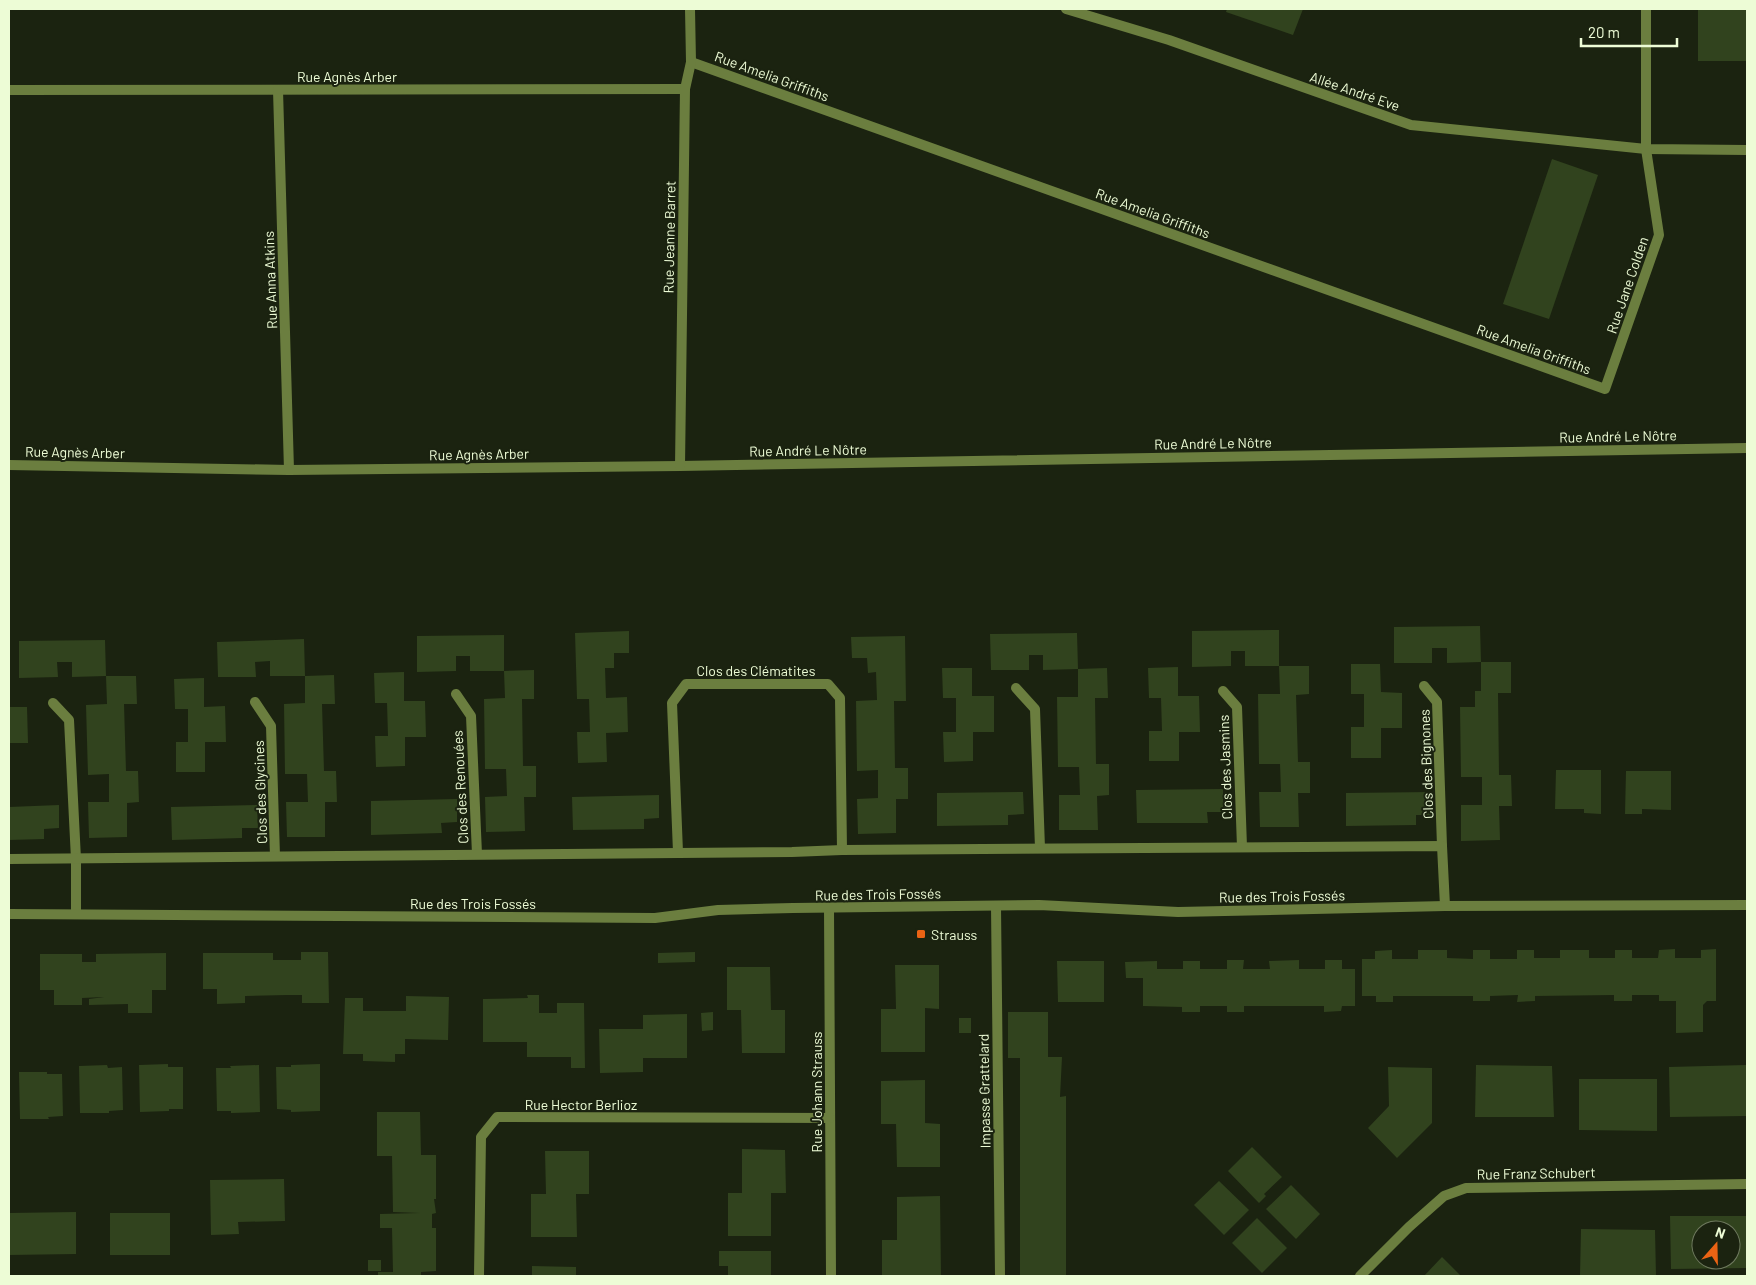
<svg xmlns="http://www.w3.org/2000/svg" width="1756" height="1285" font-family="Barlow,sans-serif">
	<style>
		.building { fill: #31431e; fill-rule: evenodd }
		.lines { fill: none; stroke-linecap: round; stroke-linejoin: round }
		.minor { stroke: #6b7e3f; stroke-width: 10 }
		.poi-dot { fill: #ea6314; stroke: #1b2310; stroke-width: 2 }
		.labels { text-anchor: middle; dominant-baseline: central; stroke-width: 4; stroke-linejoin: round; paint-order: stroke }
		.street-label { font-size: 14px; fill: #edfcd6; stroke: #1b2310 }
		.poi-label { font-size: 14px; fill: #edfcd6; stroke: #1b2310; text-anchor: start }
	</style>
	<rect width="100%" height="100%" fill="#1b2310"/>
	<g class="building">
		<polygon points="1227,9 1303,9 1293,35 1226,12"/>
		<rect x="1698" y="9" width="49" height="52"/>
		<polygon points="1552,159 1598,175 1549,319 1503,304"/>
		<polygon points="1480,626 1481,662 1447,663 1447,648 1432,648 1432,663 1394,663 1394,627"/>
		<polygon points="1279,630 1279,666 1245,666 1245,651 1231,651 1231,666 1192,667 1192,631"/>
		<polygon points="629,631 629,653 614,653 614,668 605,668 606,698 627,697 628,732 606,733 607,762 578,763 577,732 590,732 589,699 577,699 575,633"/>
		<polygon points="1077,633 1078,669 1043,670 1043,655 1029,655 1029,670 991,670 990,634"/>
		<polygon points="504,635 504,671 534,670 534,699 522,699 523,766 536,766 536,797 524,797 525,831 486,832 485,797 507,796 506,769 485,769 484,699 505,698 504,671 470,671 470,656 456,656 456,671 417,672 417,636"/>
		<polygon points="905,636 906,701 894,701 895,768 908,768 908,799 896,799 896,833 858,834 857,799 878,798 878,770 857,771 856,701 877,700 876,672 868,673 867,658 852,658 851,637"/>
		<polygon points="304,639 305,676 334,675 335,704 322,704 324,771 336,771 337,802 325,802 325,837 287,837 286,802 308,802 307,774 285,774 284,704 305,703 305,676 270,676 270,661 255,662 256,677 218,677 217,642"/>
		<polygon points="105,640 106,676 72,677 72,662 57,662 58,677 19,678 19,641"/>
		<polygon points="1481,662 1511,662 1511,693 1498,693 1499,775 1511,775 1512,806 1499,806 1500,840 1461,841 1461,805 1482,805 1482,777 1461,777 1460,707 1475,707 1475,691 1481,691"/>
		<polygon points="1351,664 1380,664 1381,692 1402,693 1402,728 1381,728 1381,758 1351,758 1351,727 1364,727 1364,694 1351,694"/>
		<polygon points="1279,666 1309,666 1309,694 1296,695 1298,762 1310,762 1310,793 1298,793 1299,827 1260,827 1259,792 1281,792 1280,764 1259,764 1258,694 1280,694"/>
		<polygon points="1178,667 1178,696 1199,696 1200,732 1179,732 1179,761 1149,761 1149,731 1162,731 1161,698 1149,698 1148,668"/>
		<polygon points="942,668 972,668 972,696 994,696 994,732 973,732 973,761 944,762 943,732 956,732 956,698 943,698"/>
		<polygon points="1107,668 1108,698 1095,698 1096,764 1109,764 1109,795 1097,796 1098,830 1059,830 1059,795 1080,795 1079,767 1058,767 1057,697 1078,697 1078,669"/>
		<polygon points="404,672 404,701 425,701 426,737 405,737 405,766 376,767 375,736 388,736 387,703 375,703 374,673"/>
		<polygon points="106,676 136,676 137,704 124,704 126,771 138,771 139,802 127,803 127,837 89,838 88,802 109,802 109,774 88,775 86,705 107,704"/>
		<polygon points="204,678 204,707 225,706 226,742 205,742 205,772 176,772 176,742 188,742 188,709 175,709 174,679"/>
		<polygon points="9,707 27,707 28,743 9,743"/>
		<polygon points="1556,770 1601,770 1601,814 1584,813 1584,809 1555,809"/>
		<polygon points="1626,771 1671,771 1671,810 1642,809 1642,814 1625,814"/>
		<polygon points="1223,789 1223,812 1207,812 1208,823 1137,823 1136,790"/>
		<polygon points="1023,792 1024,814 1008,815 1008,825 937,826 937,793"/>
		<polygon points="1432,792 1432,815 1416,815 1416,825 1346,826 1346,793"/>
		<polygon points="659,795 659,818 644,819 644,829 573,830 572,797"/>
		<polygon points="457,799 457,822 441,823 442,833 371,835 371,801"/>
		<polygon points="59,805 59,828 44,829 44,839 9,840 9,807"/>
		<polygon points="257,805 258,828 242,828 242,838 172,840 171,807"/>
		<polygon points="1675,949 1675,958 1701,958 1701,950 1716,949 1716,1001 1707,1001 1703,1005 1703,1032 1676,1033 1676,1001 1659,1001 1659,995 1632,995 1632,1001 1614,1001 1614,995 1535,996 1535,1001 1517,1002 1518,995 1490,996 1490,1001 1473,1001 1473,996 1393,996 1393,1002 1376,1002 1376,996 1362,996 1362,959 1375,959 1375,951 1392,950 1392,959 1418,959 1418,950 1447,950 1447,958 1473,959 1473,950 1490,950 1490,959 1517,959 1517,950 1534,950 1534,958 1560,958 1560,950 1589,950 1589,958 1615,958 1615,950 1632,950 1632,958 1658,958 1659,950"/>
		<polygon points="301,952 328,952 329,1003 302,1003 302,995 287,995 245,996 245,1003 217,1004 217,989 203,989 203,953 273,953 273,960 301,960"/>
		<polygon points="695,952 695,962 658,963 658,953"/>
		<polygon points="166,953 166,990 152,990 152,1013 128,1013 128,1004 89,1005 89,999 104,997 82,998 82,1005 54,1005 54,990 40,990 40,954 82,954 82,962 96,962 96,954"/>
		<polygon points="1227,960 1244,960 1243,969 1270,969 1269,961 1299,960 1299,969 1325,969 1325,960 1342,960 1342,969 1355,969 1355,1006 1342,1006 1341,1011 1324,1012 1324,1006 1244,1006 1244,1012 1227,1012 1227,1006 1200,1006 1200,1012 1182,1012 1182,1007 1143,1006 1143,978 1126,978 1125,962 1157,961 1157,969 1183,969 1183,961 1200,961 1200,969 1227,969"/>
		<polygon points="1057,961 1104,961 1104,1002 1058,1002"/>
		<polygon points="895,965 939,965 939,1009 925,1008 925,1052 881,1052 881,1009 896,1009"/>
		<polygon points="727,967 770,967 771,1010 785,1010 785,1053 742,1053 741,1010 727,1010"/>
		<polygon points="527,995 539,995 539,1013 557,1013 557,1003 584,1003 585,1068 571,1068 571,1057 527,1057 527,1042 483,1042 483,999 528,998"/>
		<polygon points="406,996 449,997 448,1040 405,1039 405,1054 395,1054 395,1062 363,1061 363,1054 343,1054 345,998 363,998 363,1011 406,1011"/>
		<polygon points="713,1012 713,1030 702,1031 701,1013"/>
		<polygon points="1008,1012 1048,1012 1048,1057 1062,1057 1060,1097 1066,1096 1066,1276 1020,1276 1020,1058 1008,1058"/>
		<polygon points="687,1014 687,1058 643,1058 643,1072 600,1073 599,1029 643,1029 643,1015"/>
		<rect x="959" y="1018" width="12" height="15"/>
		<polygon points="168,1064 168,1067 183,1067 183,1109 169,1109 169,1111 140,1112 139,1065"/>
		<polygon points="320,1064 320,1111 291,1112 291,1110 277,1109 276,1067 291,1067 291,1065"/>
		<polygon points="107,1065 108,1068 122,1067 123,1110 109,1111 109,1113 80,1113 79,1066"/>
		<polygon points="259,1065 260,1112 231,1113 231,1111 217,1111 216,1068 231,1068 230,1066"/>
		<polygon points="1476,1065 1552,1066 1554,1117 1475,1117"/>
		<polygon points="1746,1065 1746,1116 1670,1117 1669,1067"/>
		<polygon points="1388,1067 1432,1068 1432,1123 1397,1158 1368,1128 1389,1106"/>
		<polygon points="19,1072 47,1072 47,1074 62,1074 63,1116 48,1117 49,1119 20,1119"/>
		<polygon points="1579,1079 1657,1079 1657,1131 1579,1130"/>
		<polygon points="925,1080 925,1123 940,1124 940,1167 897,1167 896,1124 881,1124 881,1081"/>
		<polygon points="377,1112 420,1112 421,1155 436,1155 436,1199 434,1199 436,1213 432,1214 432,1228 436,1228 436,1271 421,1272 421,1276 378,1276 378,1272 393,1272 392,1228 380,1228 380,1214 420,1213 393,1212 392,1156 377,1156"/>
		<polygon points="1252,1147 1282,1177 1264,1194 1266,1196 1259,1203 1228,1171"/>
		<polygon points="742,1149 785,1150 786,1193 771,1193 771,1236 728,1236 728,1193 742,1193"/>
		<polygon points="545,1151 589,1151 589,1194 576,1194 577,1237 531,1237 531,1194 546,1194"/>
		<polygon points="284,1179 285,1221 238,1222 239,1234 211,1235 210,1180"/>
		<polygon points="1219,1181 1249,1210 1224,1235 1194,1205"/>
		<polygon points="1291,1185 1320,1214 1296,1239 1266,1209"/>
		<polygon points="940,1196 941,1276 882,1276 882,1240 897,1240 897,1197"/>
		<polygon points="76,1212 76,1254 9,1255 9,1213"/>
		<rect x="110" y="1213" width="60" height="42"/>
		<path d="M1670,1216H1746L1747,1268L1671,1269ZM1701,1230H1731V1260H1701Z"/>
		<polygon points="1257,1218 1287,1248 1262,1273 1232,1243"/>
		<polygon points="1581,1229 1655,1230 1656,1276 1580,1276"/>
		<polygon points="719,1251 771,1251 771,1276 728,1276 728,1266 719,1266"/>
		<polygon points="1442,1257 1461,1276 1424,1276"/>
		<rect x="368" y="1260" width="13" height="11"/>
		<polygon points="532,1266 576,1267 576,1276 532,1276"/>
	</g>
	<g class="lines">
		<g class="minor">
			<polyline points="1066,9 1169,40 1411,125 1646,149 1747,150"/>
			<polyline points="691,62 1605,389 1659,235 1646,149 1646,9"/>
			<polyline points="9,90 685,89"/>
			<polyline points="278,90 289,470"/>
			<polyline points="9,465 289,470 680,466 1747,448"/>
			<polyline points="680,466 685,89 691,62 690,9"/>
			<polyline points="1424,686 1437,702 1442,846"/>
			<polyline points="1016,688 1035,709 1040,848"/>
			<polyline points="1223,691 1237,707 1242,847"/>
			<polyline points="456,694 471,716 477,854"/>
			<polyline points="255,702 271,726 275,856"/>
			<polyline points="53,703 69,720 76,859 76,914"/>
			<polyline points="678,852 672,703 686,684 828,684 840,698 842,850"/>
			<polyline points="9,859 792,852 842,850 1442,846 1445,906"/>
			<polyline points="996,906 1000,1276"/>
			<polyline points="829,908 831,1276"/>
			<polyline points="9,914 655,918 718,910 793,908 1039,905 1178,912 1445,906 1747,905"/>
			<polyline points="479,1276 481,1137 497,1117 830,1118"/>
			<polyline points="1360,1276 1409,1227 1444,1196 1466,1188 1747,1184"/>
		</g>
	</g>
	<rect class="poi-dot" x="916" y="929" width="10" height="10" rx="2.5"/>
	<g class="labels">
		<g class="street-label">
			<text x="347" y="76">Rue Agnès Arber</text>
			<text transform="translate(772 76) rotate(20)">Rue Amelia Griffiths</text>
			<text transform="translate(1355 91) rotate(19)">Allée André Eve</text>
			<text transform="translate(1153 213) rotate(20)">Rue Amelia Griffiths</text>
			<text transform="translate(669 237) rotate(-89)">Rue Jeanne Barret</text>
			<text transform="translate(270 280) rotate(-92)">Rue Anna Atkins</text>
			<text transform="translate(1627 285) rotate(-71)">Rue Jane Colden</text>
			<text transform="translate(1534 349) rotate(20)">Rue Amelia Griffiths</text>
			<text transform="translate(1618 436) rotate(-1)">Rue André Le Nôtre</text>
			<text transform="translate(1213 443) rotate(-1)">Rue André Le Nôtre</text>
			<text transform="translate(808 450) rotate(-1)">Rue André Le Nôtre</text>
			<text transform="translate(75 452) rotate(1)">Rue Agnès Arber</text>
			<text transform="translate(479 454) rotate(-1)">Rue Agnès Arber</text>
			<text x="756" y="670">Clos des Clématites</text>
			<text transform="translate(1426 764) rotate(-92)">Clos des Bignones</text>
			<text transform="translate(1225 767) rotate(-92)">Clos des Jasmins</text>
			<text transform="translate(460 787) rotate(-93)">Clos des Renouées</text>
			<text transform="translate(260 792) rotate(-92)">Clos des Glycines</text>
			<text transform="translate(878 894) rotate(-1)">Rue des Trois Fossés</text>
			<text transform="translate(1282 896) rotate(-1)">Rue des Trois Fossés</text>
			<text x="473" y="903">Rue des Trois Fossés</text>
			<text transform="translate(984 1091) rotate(-91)">Impasse Grattelard</text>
			<text transform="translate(816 1092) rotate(-90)">Rue Johann Strauss</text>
			<text x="581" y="1104">Rue Hector Berlioz</text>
			<text transform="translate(1536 1173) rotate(-1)">Rue Franz Schubert</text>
		</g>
		<g class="poi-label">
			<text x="931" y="934">Strauss</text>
		</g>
	</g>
	<rect width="1756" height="1285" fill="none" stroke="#edfcd6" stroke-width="20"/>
	<g transform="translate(1716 1245) rotate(20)"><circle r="24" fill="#1b2310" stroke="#6f7a5f"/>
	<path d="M0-4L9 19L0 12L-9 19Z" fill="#ea6314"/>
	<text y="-8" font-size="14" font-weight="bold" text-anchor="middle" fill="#edfcd6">N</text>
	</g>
	<path d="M1581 38v8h96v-8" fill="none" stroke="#edfcd6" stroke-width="2.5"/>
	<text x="1588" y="38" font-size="15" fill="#edfcd6" stroke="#1b2310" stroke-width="4" paint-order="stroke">20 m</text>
</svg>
